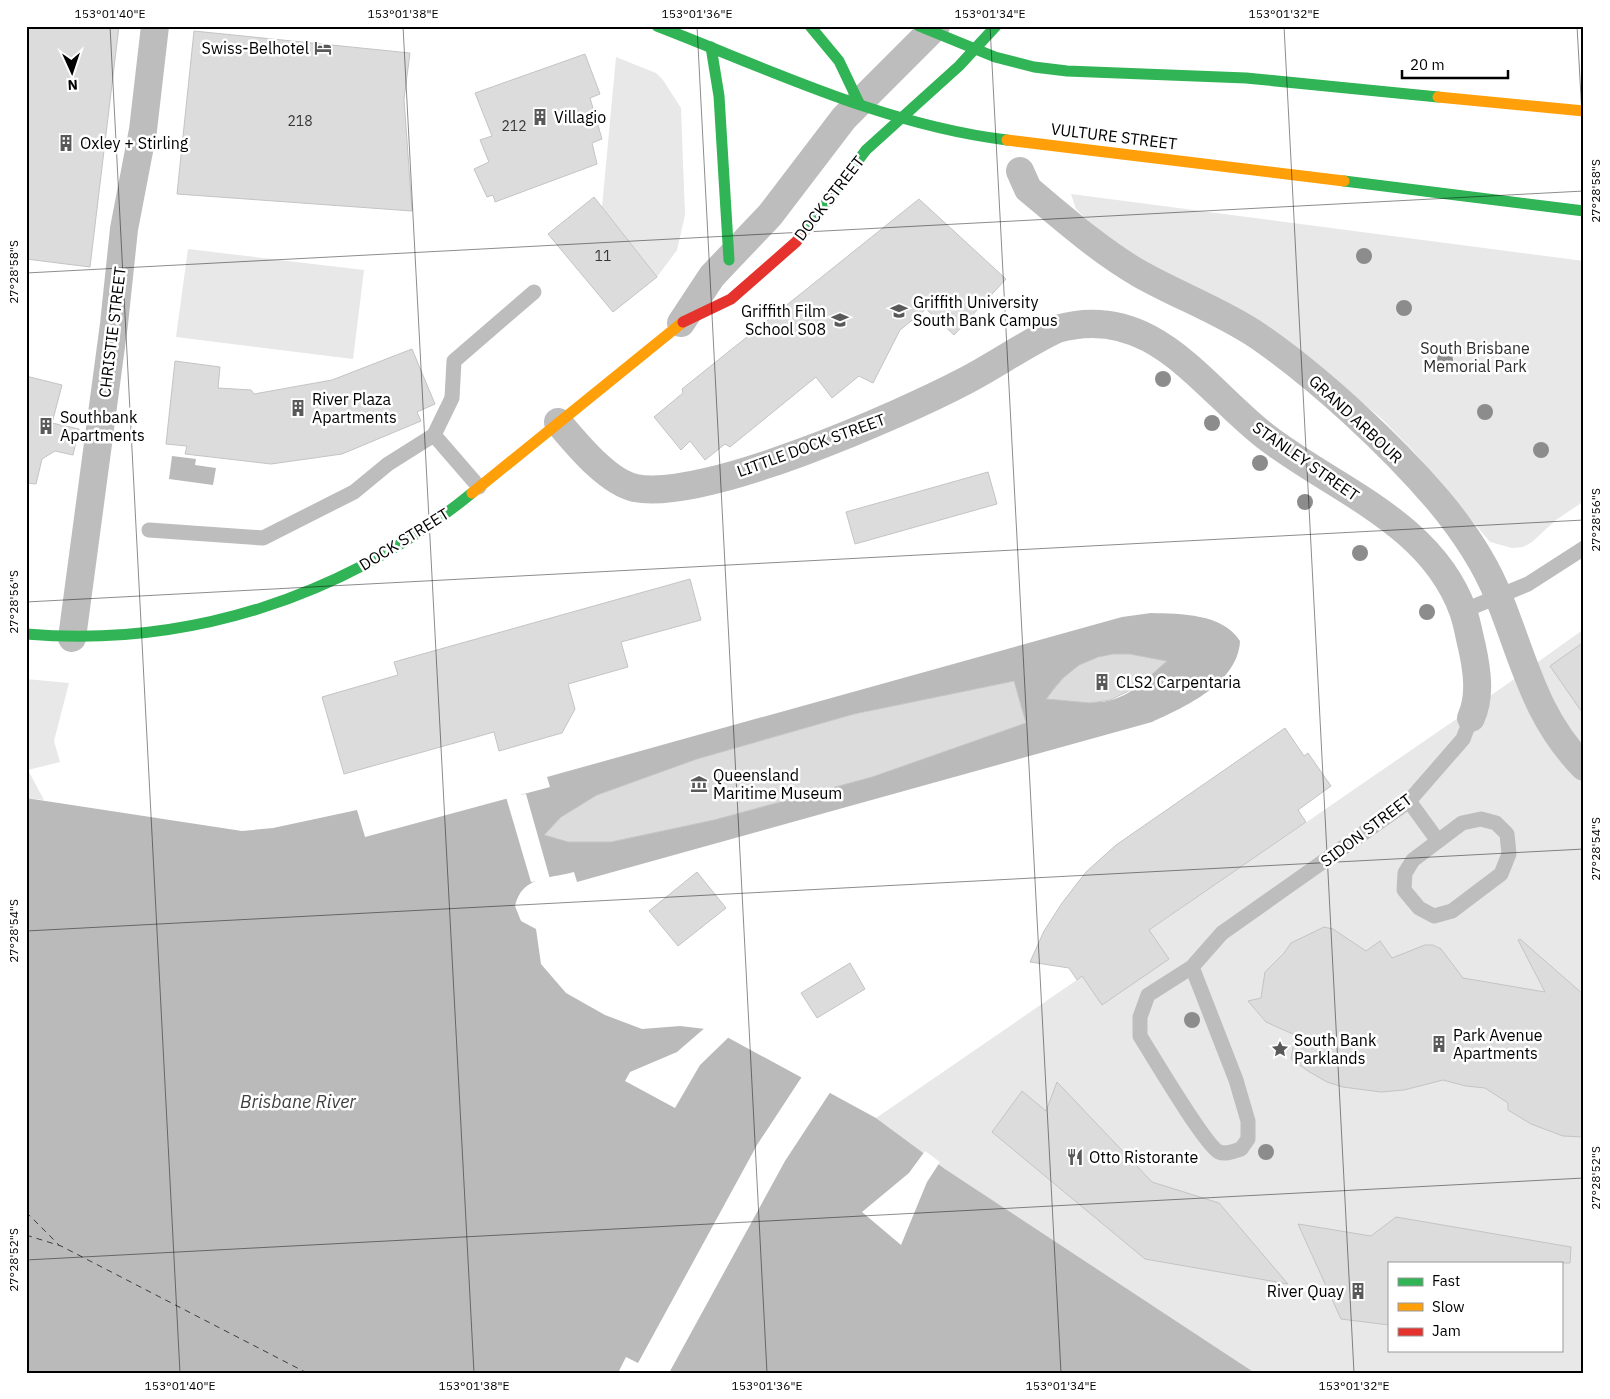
<svg xmlns="http://www.w3.org/2000/svg" width="1610" height="1399" font-family="'IBM Plex Sans',sans-serif">
	<style>
		.green { fill: #e8e8e8; fill-rule: evenodd }
		.water { fill: #bababa; fill-rule: evenodd }
		.pier { fill: #fff }
		.lines { fill: none; stroke-linecap: round; stroke-linejoin: round }
		.ferry { stroke: #3e3e3e; stroke-width: 1; stroke-dasharray: 6 5; stroke-linecap: butt }
		.building { fill: #dcdcdc; stroke: #c4c4c4 }
		.lane { stroke: #bdbdbd; stroke-width: 15 }
		.street { stroke: #bdbdbd; stroke-width: 28 }
		.fast { stroke: #30b455; stroke-width: 11 }
		.slow { stroke: #ff9f0a; stroke-width: 11 }
		.jam { stroke: #e5322d; stroke-width: 11 }
		.tree { fill: #8c8c8c }
		.ticks { fill: none; stroke: #000; stroke-width: 1; stroke-opacity: 0.45 }
		.labels { text-anchor: middle; dominant-baseline: central; stroke-width: 5; stroke-linejoin: round; paint-order: stroke }
		.number-label { font-size: 14px; fill: #373737 }
		.poi-label { font-size: 16px; fill: #000; stroke: #fff; text-anchor: start }
		.street-label { font-size: 16px; fill: #000; stroke: #fff }
		.park-label { font-size: 16px; fill: #2d2d2d; stroke: #fff }
		.water-label { font-size: 18px; font-style: italic; fill: #3e3e3e; stroke: #fff }
		.neatline { fill: none; stroke: #000; stroke-width: 2 }
		.ticks-label { font-size: 12px; text-anchor: middle; fill: #000 }
	</style>
	<rect width="100%" height="100%" fill="#fff"/>
	<g class="green">
		<polygon points="616,57 656,73 663,80 681,108 685,215 677,250 657,277 602,207"/>
		<polygon points="1071,194 1584,261 1584,501 1556,520 1532,542 1523,547 1512,548 1490,542 1415,453 1382,419 1349,392 1100,233 1076,209"/>
		<polygon points="188,249 364,270 353,359 176,337"/>
		<path d="M1584,629V1373H1255L945,1169L876,1118L1503,687ZM1389,1263H1561V1350H1389Z"/>
		<polygon points="26,679 69,683 54,741 60,762 28,770 44,800 26,798"/>
	</g>
	<g class="water">
		<polygon points="172,456 196,459 195,465 216,468 213,485 169,479"/>
		<path d="M1151,613C1181,614 1222,613 1240,641C1238,683 1185,707 1152,722L577,882L574,872C548,879 522,876 515,906L521,921L536,929L541,964L566,993L605,1015L642,1029L680,1026L714,1030L876,1118L945,1169L1255,1373H26V798L242,831L273,828L357,810L365,837L550,787L547,777L1122,617ZM1113,654H1130L1161,663C1144,685 1119,705 1089,702C1076,701 1063,697 1050,694C1066,671 1087,659 1113,654ZM1014,681L1026,723L872,777L714,820L611,842H568L549,833L561,817L597,795L697,759L854,714Z"/>
	</g>
	<g class="pier">
		<polygon points="526,794 550,879 531,882 506,797"/>
		<polygon points="707,1026 715,1027 730,1036 700,1065 675,1108 625,1081 630,1072 677,1052"/>
		<polygon points="803,1075 831,1091 785,1161 669,1373 618,1373 626,1357 638,1363 757,1145"/>
		<polygon points="925,1151 940,1162 927,1182 901,1245 862,1212 909,1173"/>
	</g>
	<g class="lines">
		<g class="ferry">
			<polyline points="26,1212 60,1246"/>
			<polyline points="26,1235 61,1246 307,1373"/>
		</g>
	</g>
	<g class="building">
		<polygon points="26,26 119,26 90,267 26,259"/>
		<polygon points="194,31 410,53 404,99 412,211 177,194"/>
		<polygon points="585,54 600,94 590,98 602,139 592,143 597,164 495,202 493,195 487,197 474,169 489,162 480,140 492,136 475,93"/>
		<polygon points="594,197 657,277 613,312 548,234"/>
		<polygon points="919,199 1006,279 954,335 926,309 900,330 873,383 859,376 832,398 816,377 730,447 725,444 705,460 690,441 681,450 654,417 683,393 682,389"/>
		<polygon points="412,349 435,404 417,412 421,421 342,454 271,464 185,454 187,446 166,444 175,361 220,367 218,388 251,390 254,394 332,380"/>
		<polygon points="26,376 62,385 52,423 79,429 73,455 55,451 42,459 36,484 26,483"/>
		<polygon points="988,472 997,504 855,544 846,512"/>
		<polygon points="690,579 701,620 621,642 628,667 568,684 575,709 562,733 499,751 494,732 344,774 322,697 398,675 394,662"/>
		<polygon points="1584,642 1584,715 1550,666"/>
		<polygon points="1113,654 1130,654 1167,661 1139,686 1110,700 1090,703 1046,699 1063,678 1079,665 1098,657"/>
		<polygon points="1014,681 1026,723 872,777 714,820 611,842 568,842 544,835 561,817 597,795 697,759 854,714"/>
		<polygon points="1285,728 1304,756 1308,753 1331,786 1298,810 1306,822 1149,930 1169,959 1102,1005 1082,976 1077,980 1069,968 1030,962 1044,931 1062,903 1086,872 1116,845"/>
		<polygon points="697,872 726,908 678,946 649,911"/>
		<polygon points="1324,927 1333,929 1366,951 1380,941 1392,958 1425,945 1433,945 1441,949 1463,978 1545,992 1518,940 1520,939 1584,995 1584,1137 1563,1136 1531,1124 1508,1110 1508,1103 1485,1088 1466,1086 1443,1080 1404,1090 1381,1092 1343,1087 1327,1082 1308,1071 1291,1059 1295,1035 1266,1022 1248,1001 1261,998 1265,972 1284,953 1291,943"/>
		<polygon points="850,963 865,989 817,1018 801,993"/>
		<polygon points="1057,1082 1152,1182 1219,1203 1288,1284 1145,1259 992,1132 1022,1091 1046,1111"/>
		<polygon points="1396,1217 1571,1247 1570,1263 1389,1263 1389,1325 1341,1319 1298,1224 1371,1236"/>
	</g>
	<g class="lines">
		<g class="lane">
			<polyline points="434,435 452,398 454,361 534,292"/>
			<polyline points="149,530 263,538 354,492 388,464 434,435 479,487"/>
			<polyline points="1463,611 1528,584 1584,548"/>
			<polyline points="1409,801 1438,841"/>
			<polygon points="1481,819 1496,823 1507,834 1509,854 1501,874 1452,911 1434,916 1419,908 1404,890 1405,873 1413,860 1462,823"/>
			<path d="M1192,967L1236,1080L1248,1121V1139L1241,1149C1234,1151 1226,1155 1219,1152C1205,1145 1152,1055 1140,1036V1017L1148,995L1192,967L1222,933L1409,801L1463,739L1471,718"/>
		</g>
		<g class="street">
			<path d="M1020,171L1028,189C1064,219 1100,251 1140,274C1179,296 1221,311 1258,336C1319,378 1390,444 1438,500C1463,530 1485,562 1499,598C1524,660 1535,717 1584,767"/>
			<polyline points="681,323 712,276 770,215 844,118 936,26"/>
			<path d="M558,422C576,443 607,482 635,488C703,502 900,415 965,381C996,365 1025,344 1057,329C1152,302 1201,386 1265,436C1333,489 1431,522 1463,611C1467,622 1469,635 1472,647C1477,670 1481,696 1471,718"/>
			<polyline points="72,638 114,324 124,229 143,130 155,26"/>
		</g>
		<g class="fast">
			<path d="M657,26C771,70 884,125 1007,140"/>
			<polyline points="810,26 839,61 859,103"/>
			<polyline points="919,26 995,57 1034,67 1067,71 1246,78 1438,97"/>
			<polyline points="711,47 719,96 729,260"/>
			<polyline points="1344,181 1584,211"/>
			<polyline points="804,232 866,150 959,66 996,26"/>
			<path d="M26,634C189,648 346,596 472,493"/>
		</g>
		<g class="slow">
			<polyline points="1438,97 1584,111"/>
			<polyline points="1007,140 1344,181"/>
			<polyline points="472,493 683,322"/>
		</g>
		<polyline class="jam" points="683,322 731,299 796,242 804,232"/>
	</g>
	<g class="tree">
		<circle cx="1364" cy="256" r="8"/>
		<circle cx="1404" cy="308" r="8"/>
		<circle cx="1445" cy="360" r="8"/>
		<circle cx="1163" cy="379" r="8"/>
		<circle cx="1485" cy="412" r="8"/>
		<circle cx="1212" cy="423" r="8"/>
		<circle cx="1541" cy="450" r="8"/>
		<circle cx="1260" cy="463" r="8"/>
		<circle cx="1305" cy="502" r="8"/>
		<circle cx="1360" cy="553" r="8"/>
		<circle cx="1427" cy="612" r="8"/>
		<circle cx="1192" cy="1020" r="8"/>
		<circle cx="1266" cy="1152" r="8"/>
	</g>
	<path class="ticks" d="M110,26L180,1373M403,26L474,1373M697,26L767,1373M990,26L1061,1373M1284,26L1354,1373M1577,26L1584,150M26,273L1584,191M26,602L1584,520M26,931L1584,849M26,1260L1584,1178"/>
	<defs>
		<g id="hotel-bare" transform="scale(1.35)"><path d="M-6-4.5h1.5V1H6V5H4.5V3h-9V5H-6ZM-4 0a1.8 1.8 0 1 1 3.6 0ZM.5 0V-2.5h3Q6-2.5 6 0Z" fill="#595959" stroke="#fff" stroke-width="2.5" paint-order="stroke"/></g>
		<g id="building-bare" transform="scale(1.35)"><path d="M-4-6H4V6H1V3H-1V6H-4ZM-2.5-4.3h1.7v1.8h-1.7ZM.8-4.3h1.7v1.8H.8ZM-2.5-1h1.7V.8h-1.7ZM.8-1h1.7V.8H.8Z" fill="#595959" stroke="#fff" stroke-width="2.5" paint-order="stroke"/></g>
		<g id="university-bare" transform="scale(1.35)"><path d="M0-5L7-2L0 1L-7-2ZM-4 1L0 2.5L4 1V4Q0 6-4 4Z" fill="#595959" stroke="#fff" stroke-width="2.5" paint-order="stroke"/></g>
		<g id="museum-bare" transform="scale(1.35)"><path d="M0-6L6-3V-2H-6V-3ZM-5-1h2V3h-2ZM-1-1h2V3h-2ZM3-1h2V3H3ZM-6 4H6V6H-6Z" fill="#595959" stroke="#fff" stroke-width="2.5" paint-order="stroke"/></g>
		<g id="sight-bare" transform="scale(1.35)"><path d="M0-6L1.8-2.2L6-1.7L2.9 1.2L3.7 5.4L0 3.3L-3.7 5.4L-2.9 1.2L-6-1.7L-1.8-2.2Z" fill="#595959" stroke="#fff" stroke-width="2.5" paint-order="stroke"/></g>
		<g id="restaurant-bare" transform="scale(1.35)"><path d="M-5-6h1v4h1v-4h1v4h1v-4h1v5L-1.5 .5V6h-2V.5L-5-1ZM5-6V6H3V1.5H1.5Q1.5-4 5-6Z" fill="#595959" stroke="#fff" stroke-width="2.5" paint-order="stroke"/></g>
	</defs>
	<g fill-rule="evenodd">
		<use href="#hotel-bare" x="323" y="48"/>
		<use href="#building-bare" x="540" y="117"/>
		<use href="#building-bare" x="66" y="143"/>
		<use href="#university-bare" x="899" y="311"/>
		<use href="#university-bare" x="840" y="320"/>
		<use href="#building-bare" x="298" y="408"/>
		<use href="#building-bare" x="46" y="426"/>
		<use href="#building-bare" x="1102" y="682"/>
		<use href="#museum-bare" x="699" y="784"/>
		<use href="#building-bare" x="1439" y="1044"/>
		<use href="#sight-bare" x="1280" y="1049"/>
		<use href="#restaurant-bare" x="1075" y="1157"/>
		<use href="#building-bare" x="1358" y="1291"/>
	</g>
	<g class="labels">
		<g class="number-label">
			<text x="300" y="121">218</text>
			<text x="514" y="126">212</text>
			<text x="603" y="256">11</text>
		</g>
		<g class="poi-label">
			<text x="309" y="48" text-anchor="end">Swiss-Belhotel</text>
			<text x="554" y="117">Villagio</text>
			<text x="80" y="143">Oxley + Stirling</text>
			<text x="913" y="302">Griffith University<tspan x="913" dy="18">South Bank Campus</tspan></text>
			<text x="826" y="311" text-anchor="end">Griffith Film<tspan x="826" dy="18">School S08</tspan></text>
			<text x="312" y="399">River Plaza<tspan x="312" dy="18">Apartments</tspan></text>
			<text x="60" y="417">Southbank<tspan x="60" dy="18">Apartments</tspan></text>
			<text x="1116" y="682">CLS2 Carpentaria</text>
			<text x="713" y="775">Queensland<tspan x="713" dy="18">Maritime Museum</tspan></text>
			<text x="1453" y="1035">Park Avenue<tspan x="1453" dy="18">Apartments</tspan></text>
			<text x="1294" y="1040">South Bank<tspan x="1294" dy="18">Parklands</tspan></text>
			<text x="1089" y="1157">Otto Ristorante</text>
			<text x="1344" y="1291" text-anchor="end">River Quay</text>
		</g>
		<g class="street-label">
			<text transform="translate(1114 136) rotate(7)">VULTURE STREET</text>
			<text transform="translate(829 198) rotate(-52)">DOCK STREET</text>
			<text transform="translate(112 332) rotate(-83)">CHRISTIE STREET</text>
			<text transform="translate(1356 419) rotate(43)">GRAND ARBOUR</text>
			<text transform="translate(811 445) rotate(-20)">LITTLE DOCK STREET</text>
			<text transform="translate(1306 461) rotate(35)">STANLEY STREET</text>
			<text transform="translate(404 539) rotate(-32)">DOCK STREET</text>
			<text transform="translate(1366 830) rotate(-37)">SIDON STREET</text>
		</g>
		<g class="park-label">
			<text x="1475" y="348">South Brisbane<tspan x="1475" dy="18">Memorial Park</tspan></text>
		</g>
		<g class="water-label">
			<text x="298" y="1101">Brisbane River</text>
		</g>
	</g>
	<rect width="1610" height="1399" fill="none" stroke="#ffffff" stroke-width="55"/>
	<rect x="1388" y="1262" width="175" height="90" fill="#ffffff" stroke="#999999"/>
	<rect x="1398" y="1278" width="25" height="8" fill="#30b455" stroke="#999999"/>
	<text x="1432" y="1286" font-size="15" fill="#000000">Fast</text>
	<rect x="1398" y="1303" width="25" height="8" fill="#ff9f0a" stroke="#999999"/>
	<text x="1432" y="1312" font-size="15" fill="#000000">Slow</text>
	<rect x="1398" y="1328" width="25" height="8" fill="#e5322d" stroke="#999999"/>
	<text x="1432" y="1336" font-size="15" fill="#000000">Jam</text>
	<g transform="translate(72 72) rotate(177)" stroke="#ffffff" stroke-width="4" paint-order="stroke">
	<path d="M0-4L9 19L0 12L-9 19Z" fill="#000000"/>
	<text y="-8" font-size="14" font-weight="bold" text-anchor="middle" fill="#000000">N</text>
	</g>
	<path d="M1402 70v8h106v-8" fill="none" stroke="#000000" stroke-width="2.5"/>
	<text x="1410" y="70" font-size="15" fill="#000000" stroke="#ffffff" stroke-width="4" paint-order="stroke">20 m</text>
	<rect x="28" y="28" width="1554" height="1344" class="neatline"/>
	<g class="ticks-label">
		<text x="110" y="18">153°01'40"E</text>
		<text x="403" y="18">153°01'38"E</text>
		<text x="697" y="18">153°01'36"E</text>
		<text x="990" y="18">153°01'34"E</text>
		<text x="1284" y="18">153°01'32"E</text>
		<text transform="translate(1596 191) rotate(-90)" y="4">27°28'58"S</text>
		<text transform="translate(14 272) rotate(-90)" y="4">27°28'58"S</text>
		<text transform="translate(1596 520) rotate(-90)" y="4">27°28'56"S</text>
		<text transform="translate(14 602) rotate(-90)" y="4">27°28'56"S</text>
		<text transform="translate(1596 849) rotate(-90)" y="4">27°28'54"S</text>
		<text transform="translate(14 931) rotate(-90)" y="4">27°28'54"S</text>
		<text transform="translate(1596 1178) rotate(-90)" y="4">27°28'52"S</text>
		<text transform="translate(14 1260) rotate(-90)" y="4">27°28'52"S</text>
		<text x="180" y="1390">153°01'40"E</text>
		<text x="474" y="1390">153°01'38"E</text>
		<text x="767" y="1390">153°01'36"E</text>
		<text x="1061" y="1390">153°01'34"E</text>
		<text x="1354" y="1390">153°01'32"E</text>
	</g>
</svg>
